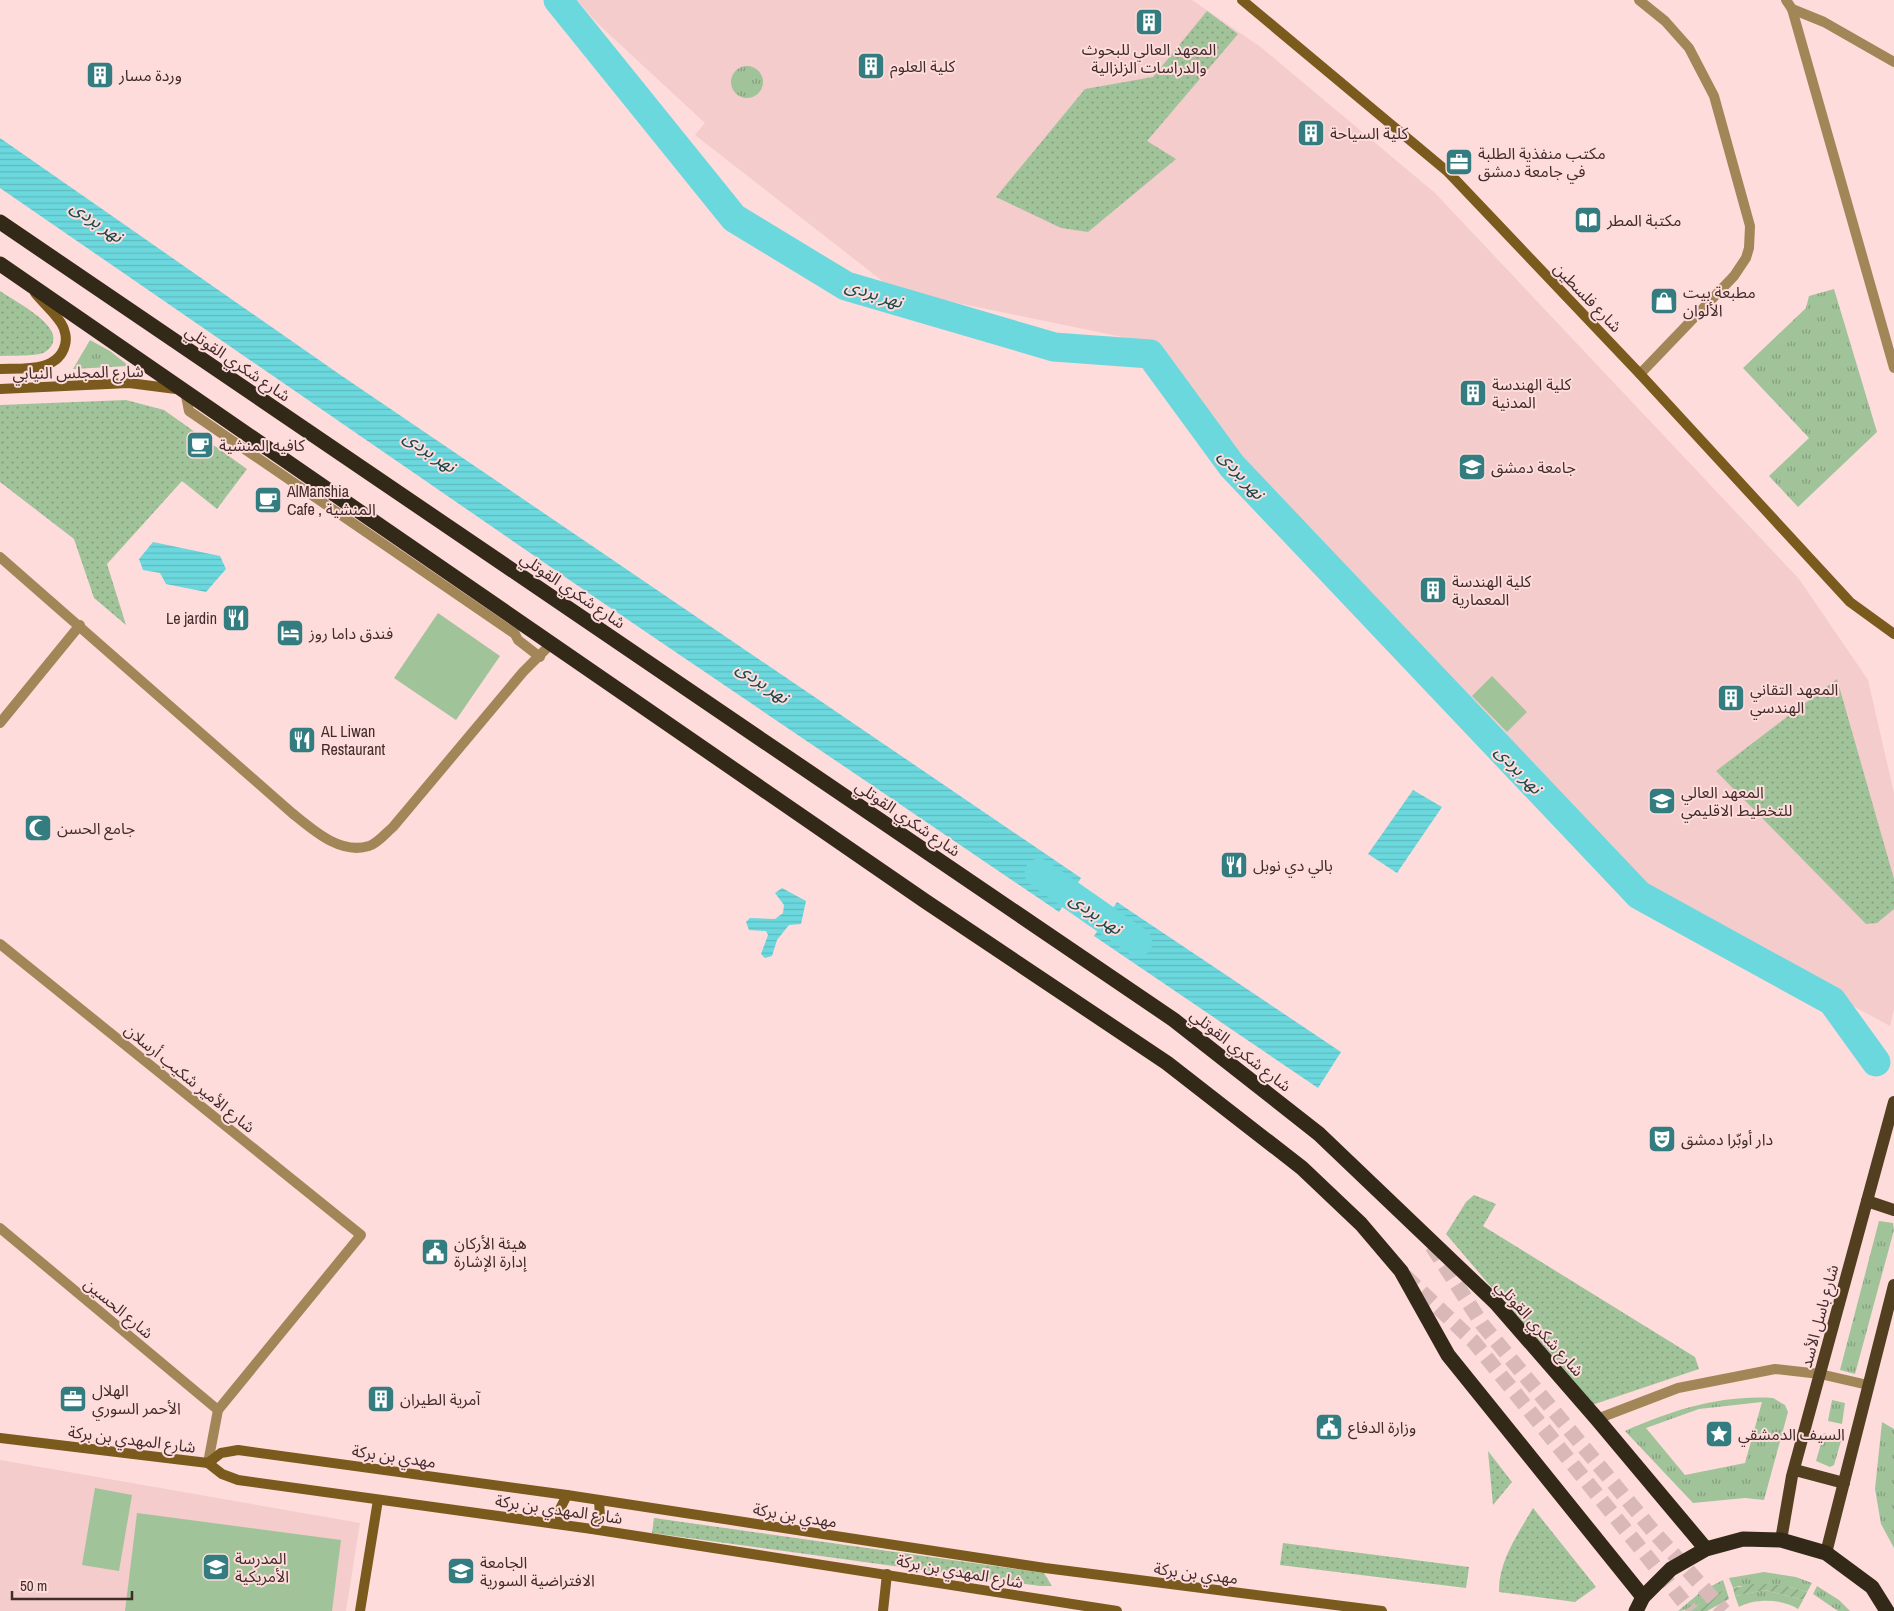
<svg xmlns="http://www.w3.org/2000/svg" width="1894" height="1611" font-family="'Archivo Narrow','Noto Sans Arabic',sans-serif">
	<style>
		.built { fill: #f3cccb }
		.grass { fill: url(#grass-tufts); fill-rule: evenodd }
		.park { fill: url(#park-dots) }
		.garden { fill: url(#garden-furrows) }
		.pitch { fill: #a1c39a }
		.water { fill: url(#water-rules) }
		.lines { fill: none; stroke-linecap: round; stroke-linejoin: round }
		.river { stroke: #6bd8de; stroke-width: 29 }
		.highway-tunnel { stroke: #d8b9b8; stroke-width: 15; stroke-dasharray: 15 8; stroke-linecap: butt }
		.street { stroke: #a28657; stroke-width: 10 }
		.secondary { stroke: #7a5a1d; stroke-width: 10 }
		.primary { stroke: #523f1f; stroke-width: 12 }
		.highway { stroke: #332918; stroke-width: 15 }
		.labels { text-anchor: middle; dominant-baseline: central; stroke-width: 4; stroke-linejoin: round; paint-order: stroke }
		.poi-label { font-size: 16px; fill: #412c2b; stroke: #fedcdb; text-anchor: start }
		.street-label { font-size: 16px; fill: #412c2b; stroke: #fedcdb }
		.water-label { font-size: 18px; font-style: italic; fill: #18494c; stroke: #fedcdb }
	</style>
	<defs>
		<pattern id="grass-tufts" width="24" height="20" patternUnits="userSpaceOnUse" patternTransform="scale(1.25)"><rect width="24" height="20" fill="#a1c39a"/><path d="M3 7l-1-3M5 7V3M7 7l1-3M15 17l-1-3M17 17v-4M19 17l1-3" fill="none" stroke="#859f7e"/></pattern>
		<pattern id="park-dots" width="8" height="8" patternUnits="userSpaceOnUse" patternTransform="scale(1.25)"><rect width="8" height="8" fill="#a1c39a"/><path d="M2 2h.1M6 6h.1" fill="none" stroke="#859f7e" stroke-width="1.8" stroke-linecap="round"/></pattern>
		<pattern id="garden-furrows" width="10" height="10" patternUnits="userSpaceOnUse" patternTransform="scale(1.25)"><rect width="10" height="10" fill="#a1c39a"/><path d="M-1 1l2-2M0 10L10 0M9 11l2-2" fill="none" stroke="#859f7e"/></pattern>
		<pattern id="water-rules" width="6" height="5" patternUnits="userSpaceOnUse" patternTransform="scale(1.25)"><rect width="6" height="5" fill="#6bd8de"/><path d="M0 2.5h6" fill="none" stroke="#5ebabf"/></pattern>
	</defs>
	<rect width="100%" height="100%" fill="#fedcdb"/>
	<g class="built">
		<polygon points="577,0 1192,0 1262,48 1435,193 1799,579 1868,680 1894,793 1894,1009 1890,1026 1646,894 1371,598 1137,340 894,290 695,135 705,123 597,23"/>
		<polygon points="0,1460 360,1523 346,1611 0,1611"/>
	</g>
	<g class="grass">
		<circle cx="747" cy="82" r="16"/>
		<polygon points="1834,289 1877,432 1798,507 1769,476 1809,438 1743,368 1806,308 1809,296"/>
		<polygon points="90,340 110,351 129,366 73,369"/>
		<polygon points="1879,1221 1893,1223 1894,1230 1855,1374 1840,1370"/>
		<path d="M1773,1398L1785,1405L1788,1412L1764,1500L1745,1498L1693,1503L1625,1431C1673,1410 1719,1395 1773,1398ZM1762,1402L1745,1463L1685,1475L1646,1428L1699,1409Z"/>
		<polygon points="1832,1400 1845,1403 1842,1424 1828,1421"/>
		<polygon points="1882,1422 1894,1429 1894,1548 1881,1524 1875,1489"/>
		<polygon points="1824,1433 1837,1437 1841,1441 1834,1465 1830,1467 1816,1461"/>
		<polygon points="1764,1572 1796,1577 1812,1583 1807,1592 1787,1586 1739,1586 1733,1588 1729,1578"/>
		<path d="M1723,1580L1726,1589C1710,1596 1695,1611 1678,1611L1702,1591Z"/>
		<polygon points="1817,1586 1839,1600 1850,1611 1838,1611 1813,1594"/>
		<path d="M1765,1590L1803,1600L1798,1609C1783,1599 1755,1598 1739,1607L1735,1596Z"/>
	</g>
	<g class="park">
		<polygon points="1207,11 1238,34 1147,141 1176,159 1088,232 1061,228 996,197 1085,89 1153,77"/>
		<path d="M0,291C14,301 59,323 53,342C52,347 47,351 43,353C30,357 13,355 0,356Z"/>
		<polygon points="126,400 164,410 247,469 217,509 182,481 107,564 126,625 94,598 74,539 0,482 0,405"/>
		<polygon points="1837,679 1894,879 1894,909 1877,923 1866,924 1716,771"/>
		<polygon points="1474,1195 1496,1204 1483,1226 1695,1357 1699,1369 1592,1405 1446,1234 1466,1202"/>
		<polygon points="1488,1451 1512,1482 1493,1505"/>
		<path d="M1533,1508L1596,1587L1575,1602L1499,1592C1498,1562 1518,1534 1533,1508Z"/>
		<polygon points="654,1518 1044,1573 1052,1586 1040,1586 652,1533"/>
		<polygon points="1283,1543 1469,1567 1466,1588 1280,1565"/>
	</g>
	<g class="garden">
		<polygon points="1759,1583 1787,1586 1807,1592 1803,1600 1765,1590 1735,1596 1733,1588"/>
		<polygon points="1726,1589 1729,1599 1707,1611 1690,1611 1709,1597"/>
	</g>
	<g class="pitch">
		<polygon points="438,613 500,656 456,720 394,678"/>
		<polygon points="1492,676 1527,712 1507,732 1472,696"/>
		<polygon points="95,1488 132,1495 119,1571 82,1565"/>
		<polygon points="137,1513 341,1540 332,1611 125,1611"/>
	</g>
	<g class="water">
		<polygon points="0,138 342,376 1081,878 1059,912 587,592 0,188"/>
		<polygon points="153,542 220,556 226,569 206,592 166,584 160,573 143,570 139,559"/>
		<polygon points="1413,790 1442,807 1397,873 1368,854"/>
		<polygon points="782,888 806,901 801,924 789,925 777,940 772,956 765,958 761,954 768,935 766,931 749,930 746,922 750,918 775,919 783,913 784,905 775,893"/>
		<polygon points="1117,902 1341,1052 1318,1088 1094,936"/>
	</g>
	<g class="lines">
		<g class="river">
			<polyline points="558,0 734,218 846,286 1054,347 1150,354 1232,466 1639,895 1832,1001 1876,1062"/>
			<polyline points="1039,873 1138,942"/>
		</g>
		<g class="highway-tunnel">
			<polyline points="1432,1246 1482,1324 1653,1531 1724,1611"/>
			<polyline points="1405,1276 1474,1342 1691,1611"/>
		</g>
		<g class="street">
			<polyline points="1639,0 1665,21 1689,48 1714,96 1750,226 1749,248 1746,258 1734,276 1640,374"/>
			<polyline points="1786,0 1792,9 1894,368"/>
			<polyline points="1792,9 1824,22 1894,62"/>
			<polyline points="185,391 189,411 515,634 518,640 540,657"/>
			<path d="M0,557L292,813C313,830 340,855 369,846C377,844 387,832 393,827L523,672L552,643"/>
			<polyline points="0,723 80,625"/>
			<polyline points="0,944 361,1235 218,1410 208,1463"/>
			<polyline points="0,1228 218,1410"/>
			<polyline points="1597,1419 1678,1388 1775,1369 1820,1374 1868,1385"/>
		</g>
		<g class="secondary">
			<polyline points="1242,0 1448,172 1640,374 1850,602 1894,634"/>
			<path d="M0,369C21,368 58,373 65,345C67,338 65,329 61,323C54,312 43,303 35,293"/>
			<polyline points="0,389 129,383 176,389"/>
			<polyline points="0,1438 208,1463 222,1474 238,1480 592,1529 1117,1611"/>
			<polyline points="208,1463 221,1453 238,1450 567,1495 1045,1568 1382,1611"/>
			<polyline points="560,1524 560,1509 567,1495"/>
			<polyline points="592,1529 600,1516 599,1501"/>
			<polyline points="360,1611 378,1500"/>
			<polyline points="883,1611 887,1574"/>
		</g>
		<g class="primary">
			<polyline points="1867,1201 1894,1210"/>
			<polyline points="1795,1470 1844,1483"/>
			<polyline points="1781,1540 1792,1476 1894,1102"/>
			<polyline points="1826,1553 1894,1285"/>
		</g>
		<g class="highway">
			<polyline points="0,222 1174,1020 1319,1134 1496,1303 1597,1419 1706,1549"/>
			<polyline points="0,264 925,901 1167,1063 1302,1168 1361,1224 1401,1271 1448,1355 1643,1597"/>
			<polyline points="1636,1611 1643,1597 1671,1569 1706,1549 1743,1539 1781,1540 1826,1553 1872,1587 1887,1611"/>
		</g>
	</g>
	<defs>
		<g id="building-square" transform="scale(1.4375)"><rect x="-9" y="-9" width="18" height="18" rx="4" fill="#337c80" stroke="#fedcdb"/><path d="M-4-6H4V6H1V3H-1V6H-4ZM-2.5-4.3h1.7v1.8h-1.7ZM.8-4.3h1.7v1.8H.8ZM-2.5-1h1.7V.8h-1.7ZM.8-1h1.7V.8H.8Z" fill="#fff"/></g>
		<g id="office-square" transform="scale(1.4375)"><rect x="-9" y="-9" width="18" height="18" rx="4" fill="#337c80" stroke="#fedcdb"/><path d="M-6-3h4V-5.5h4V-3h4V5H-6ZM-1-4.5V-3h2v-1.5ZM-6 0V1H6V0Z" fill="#fff"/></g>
		<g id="library-square" transform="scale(1.4375)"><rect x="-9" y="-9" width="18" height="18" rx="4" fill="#337c80" stroke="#fedcdb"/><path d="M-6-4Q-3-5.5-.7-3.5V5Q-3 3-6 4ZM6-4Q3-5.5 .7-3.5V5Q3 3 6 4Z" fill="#fff"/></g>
		<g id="shop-square" transform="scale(1.4375)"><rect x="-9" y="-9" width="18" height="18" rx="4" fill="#337c80" stroke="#fedcdb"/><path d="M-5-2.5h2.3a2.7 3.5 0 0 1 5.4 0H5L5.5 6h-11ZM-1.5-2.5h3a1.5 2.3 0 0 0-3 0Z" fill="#fff"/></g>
		<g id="cafe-square" transform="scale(1.4375)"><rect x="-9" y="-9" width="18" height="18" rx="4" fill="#337c80" stroke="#fedcdb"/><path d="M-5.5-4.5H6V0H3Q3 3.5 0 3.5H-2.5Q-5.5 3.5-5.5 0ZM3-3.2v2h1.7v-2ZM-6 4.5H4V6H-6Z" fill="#fff"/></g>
		<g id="university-square" transform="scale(1.4375)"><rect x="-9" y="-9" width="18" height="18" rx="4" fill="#337c80" stroke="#fedcdb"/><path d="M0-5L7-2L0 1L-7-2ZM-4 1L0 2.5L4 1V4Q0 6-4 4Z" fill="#fff"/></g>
		<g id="restaurant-square" transform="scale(1.4375)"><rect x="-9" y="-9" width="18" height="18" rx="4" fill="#337c80" stroke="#fedcdb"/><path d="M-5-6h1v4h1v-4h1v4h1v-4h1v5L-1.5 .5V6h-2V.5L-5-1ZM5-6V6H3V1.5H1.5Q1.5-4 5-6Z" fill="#fff"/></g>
		<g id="hotel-square" transform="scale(1.4375)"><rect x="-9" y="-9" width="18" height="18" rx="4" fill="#337c80" stroke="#fedcdb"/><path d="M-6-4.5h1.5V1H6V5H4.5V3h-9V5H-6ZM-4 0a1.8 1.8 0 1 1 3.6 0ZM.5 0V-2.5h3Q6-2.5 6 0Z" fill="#fff"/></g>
		<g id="mosque-square" transform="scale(1.4375)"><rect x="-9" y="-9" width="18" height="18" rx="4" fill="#337c80" stroke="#fedcdb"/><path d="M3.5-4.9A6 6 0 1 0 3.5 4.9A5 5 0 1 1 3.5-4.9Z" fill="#fff"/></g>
		<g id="theatre-square" transform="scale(1.4375)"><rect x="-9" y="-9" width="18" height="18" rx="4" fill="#337c80" stroke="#fedcdb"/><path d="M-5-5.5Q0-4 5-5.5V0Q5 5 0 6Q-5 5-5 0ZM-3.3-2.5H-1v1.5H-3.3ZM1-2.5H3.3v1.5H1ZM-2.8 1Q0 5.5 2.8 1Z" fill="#fff"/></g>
		<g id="civic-square" transform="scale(1.4375)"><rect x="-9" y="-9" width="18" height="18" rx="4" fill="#337c80" stroke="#fedcdb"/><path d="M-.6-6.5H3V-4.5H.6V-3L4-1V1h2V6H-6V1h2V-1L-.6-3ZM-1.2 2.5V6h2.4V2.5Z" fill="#fff"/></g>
		<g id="sight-square" transform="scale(1.4375)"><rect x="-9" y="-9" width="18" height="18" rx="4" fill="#337c80" stroke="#fedcdb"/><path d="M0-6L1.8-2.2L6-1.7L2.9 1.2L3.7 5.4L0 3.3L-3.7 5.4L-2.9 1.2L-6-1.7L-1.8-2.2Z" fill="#fff"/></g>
		<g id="school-square" transform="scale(1.4375)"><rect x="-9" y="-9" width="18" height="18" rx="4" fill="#337c80" stroke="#fedcdb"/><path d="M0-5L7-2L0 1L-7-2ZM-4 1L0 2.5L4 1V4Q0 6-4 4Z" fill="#fff"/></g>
	</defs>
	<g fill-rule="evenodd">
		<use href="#building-square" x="1149" y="22"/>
		<use href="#building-square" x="871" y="66"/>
		<use href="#building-square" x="100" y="75"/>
		<use href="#building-square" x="1311" y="133"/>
		<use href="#office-square" x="1459" y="162"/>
		<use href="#library-square" x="1588" y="220"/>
		<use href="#shop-square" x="1664" y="301"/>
		<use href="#building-square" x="1473" y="393"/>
		<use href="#cafe-square" x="200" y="445"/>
		<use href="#university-square" x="1472" y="467"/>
		<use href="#cafe-square" x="268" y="500"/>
		<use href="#building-square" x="1433" y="590"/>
		<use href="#restaurant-square" x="236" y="618"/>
		<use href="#hotel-square" x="290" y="633"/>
		<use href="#building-square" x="1731" y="698"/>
		<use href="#restaurant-square" x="302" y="740"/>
		<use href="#university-square" x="1662" y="801"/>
		<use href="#mosque-square" x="38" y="828"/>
		<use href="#restaurant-square" x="1234" y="865"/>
		<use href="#theatre-square" x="1662" y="1139"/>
		<use href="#civic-square" x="435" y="1252"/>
		<use href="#office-square" x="73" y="1399"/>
		<use href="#building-square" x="381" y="1399"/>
		<use href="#civic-square" x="1329" y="1427"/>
		<use href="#sight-square" x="1719" y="1434"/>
		<use href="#school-square" x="216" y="1567"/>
		<use href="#university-square" x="461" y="1571"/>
	</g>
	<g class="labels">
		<g class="poi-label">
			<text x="1149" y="49" text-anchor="middle">المعهد العالي للبحوث<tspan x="1149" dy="18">والدراسات الزلزالية</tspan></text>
			<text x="890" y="66">كلية العلوم</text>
			<text x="119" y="75">وردة مسار</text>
			<text x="1330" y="133">كلية السياحة</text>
			<text x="1478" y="153">مكتب منفذية الطلبة<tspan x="1478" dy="18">في جامعة دمشق</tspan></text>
			<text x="1607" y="220">مكتبة المطر</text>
			<text x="1683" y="292">مطبعة بيت<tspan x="1683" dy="18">الألوان</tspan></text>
			<text x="1492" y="384">كلية الهندسة<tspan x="1492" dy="18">المدنية</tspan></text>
			<text x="219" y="445">كافيه المنشية</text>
			<text x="1491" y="467">جامعة دمشق</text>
			<text x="287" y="491">AlManshia<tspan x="287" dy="18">Cafe , المنشية</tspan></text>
			<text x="1452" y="581">كلية الهندسة<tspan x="1452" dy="18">المعمارية</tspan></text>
			<text x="217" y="618" text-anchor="end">Le jardin</text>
			<text x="309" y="633">فندق داما روز</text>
			<text x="1750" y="689">المعهد التقاني<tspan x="1750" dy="18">الهندسي</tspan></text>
			<text x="321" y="731">AL Liwan<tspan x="321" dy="18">Restaurant</tspan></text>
			<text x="1681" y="792">المعهد العالي<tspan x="1681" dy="18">للتخطيط الاقليمي</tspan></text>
			<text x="57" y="828">جامع الحسن</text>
			<text x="1253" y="865">بالي دي نوبل</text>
			<text x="1681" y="1139">دار أوبّرا دمشق</text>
			<text x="454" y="1243">هيئة الأركان<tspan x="454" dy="18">إدارة الإشارة</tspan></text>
			<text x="92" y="1390">الهلال<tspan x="92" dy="18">الأحمر السوري</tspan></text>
			<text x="400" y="1399">آمرية الطيران</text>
			<text x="1348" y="1427">وزارة الدفاع</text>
			<text x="1738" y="1434">السيف الدمشقي</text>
			<text x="235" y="1558">المدرسة<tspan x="235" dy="18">الأمريكية</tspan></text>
			<text x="480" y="1562">الجامعة<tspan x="480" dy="18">الافتراضية السورية</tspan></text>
		</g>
		<g class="street-label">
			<text transform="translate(1588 297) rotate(46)">شارع فلسطين</text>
			<text transform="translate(238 363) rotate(34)">شارع شكري القوتلي</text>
			<text transform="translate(78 372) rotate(-1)">شارع المجلس النيابي</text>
			<text transform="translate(573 590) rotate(34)">شارع شكري القوتلي</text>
			<text transform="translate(908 818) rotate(34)">شارع شكري القوتلي</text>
			<text transform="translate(1241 1050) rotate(38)">شارع شكري القوتلي</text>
			<text transform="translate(190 1078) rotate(39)">شارع الأمير شكيب أرسلان</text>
			<text transform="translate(119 1308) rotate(40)">شارع الحسين</text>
			<text transform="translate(1819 1316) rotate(-75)">شارع باسل الأسد</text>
			<text transform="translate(1540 1328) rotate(48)">شارع شكري القوتلي</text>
			<text transform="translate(132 1439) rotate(7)">شارع المهدي بن بركة</text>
			<text transform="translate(394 1456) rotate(8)">مهدي بن بركة</text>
			<text transform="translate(559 1509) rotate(8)">شارع المهدي بن بركة</text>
			<text transform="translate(795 1515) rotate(9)">مهدي بن بركة</text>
			<text transform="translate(960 1571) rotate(10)">شارع المهدي بن بركة</text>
			<text transform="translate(1196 1573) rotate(7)">مهدي بن بركة</text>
		</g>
		<g class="water-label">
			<text transform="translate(97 221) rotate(35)">نهر بردى</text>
			<text transform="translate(874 293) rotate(18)">نهر بردى</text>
			<text transform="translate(430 451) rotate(35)">نهر بردى</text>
			<text transform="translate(1242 474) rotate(49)">نهر بردى</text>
			<text transform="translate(763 682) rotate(35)">نهر بردى</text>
			<text transform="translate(1519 769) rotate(47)">نهر بردى</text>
			<text transform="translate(1096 913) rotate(35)">نهر بردى</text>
		</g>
	</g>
	<path d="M12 1591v8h120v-8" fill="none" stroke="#412c2b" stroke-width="2.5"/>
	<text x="20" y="1591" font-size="15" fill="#412c2b" stroke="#fedcdb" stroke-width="4" paint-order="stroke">50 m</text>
</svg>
